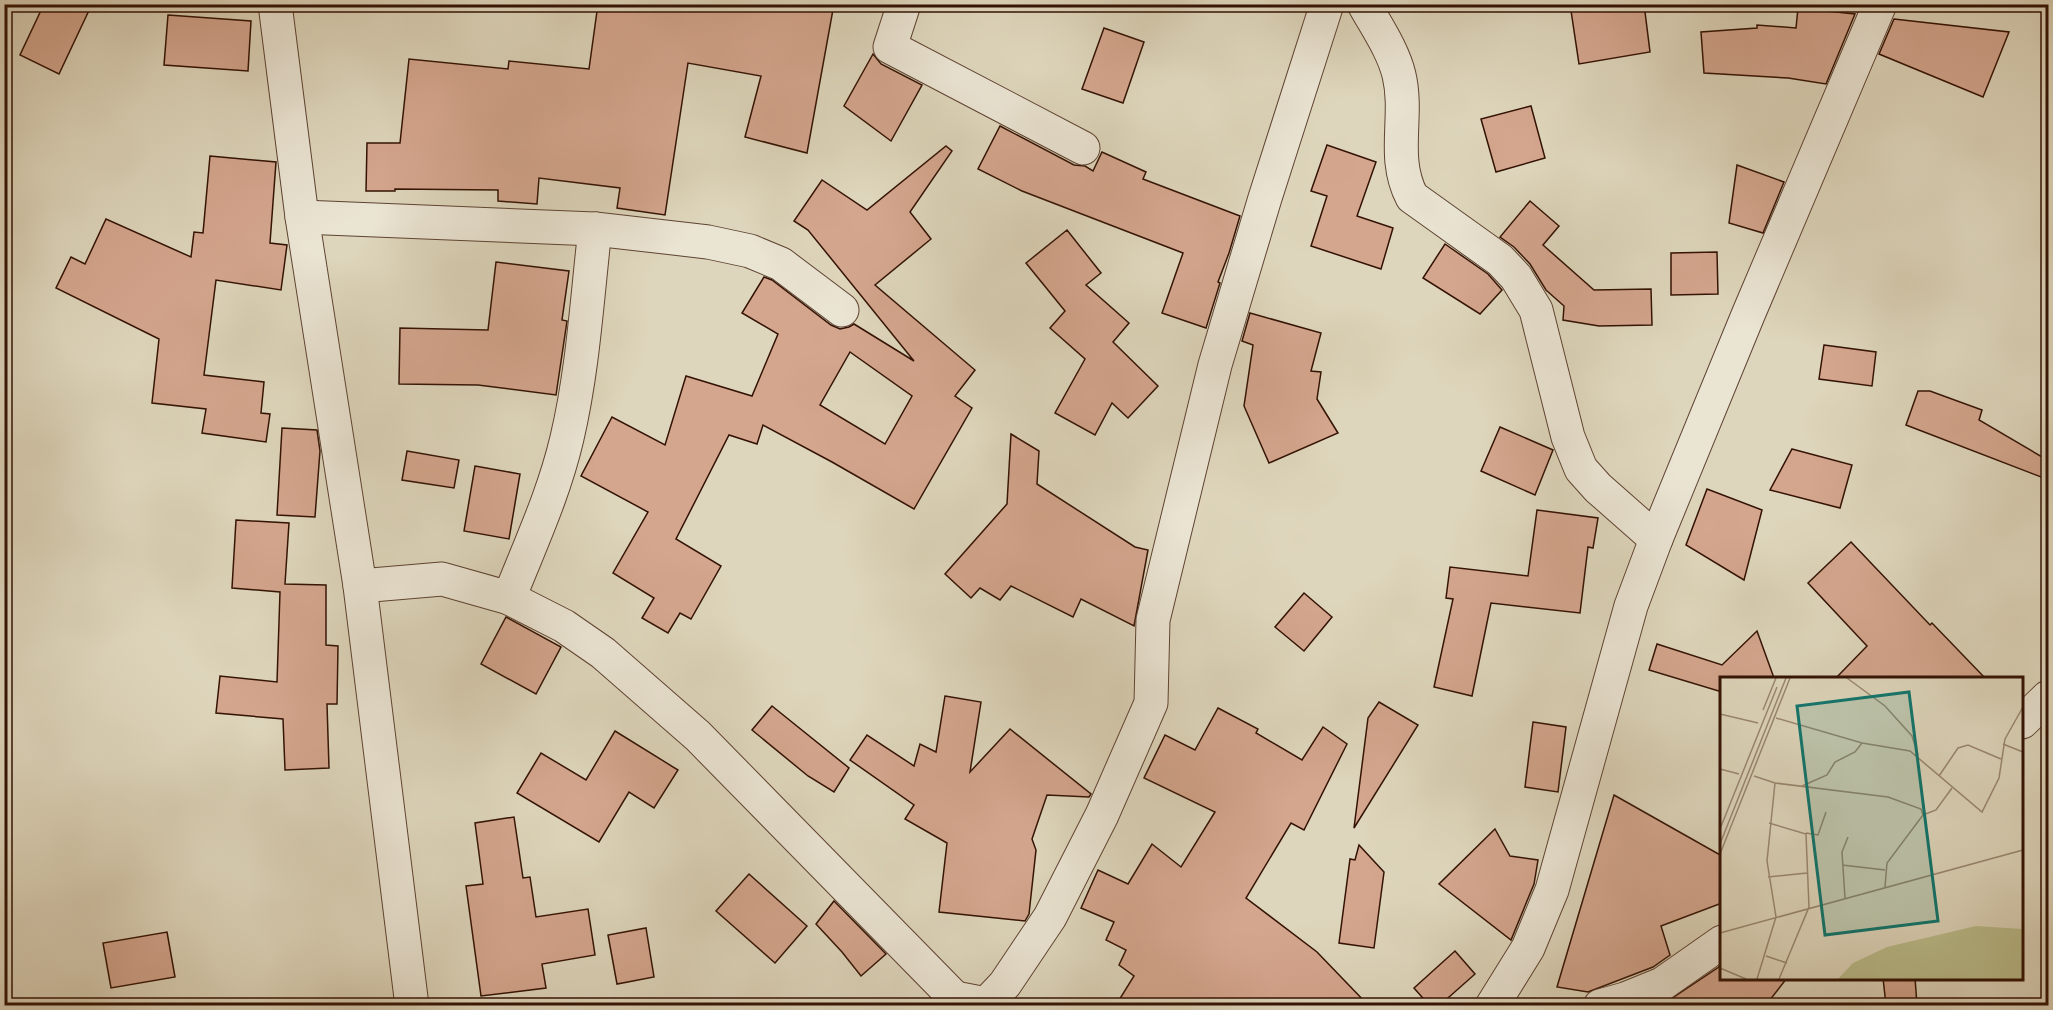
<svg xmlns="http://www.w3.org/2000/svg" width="2053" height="1010" font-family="Cardo,serif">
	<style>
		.building { fill: #d4a68e; stroke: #331204; stroke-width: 1.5; fill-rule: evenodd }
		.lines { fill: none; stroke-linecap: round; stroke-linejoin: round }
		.minor-casing { stroke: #5e4332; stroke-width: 35 }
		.minor { stroke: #eae4d3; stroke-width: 33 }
		.inset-road { fill: none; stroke: #9a8872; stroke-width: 1.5 }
		.view { fill: #0f766e; fill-opacity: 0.15; stroke: #0f766e; stroke-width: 3 }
		.inset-edge { fill: none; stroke: #331204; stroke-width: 3 }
	</style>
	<rect width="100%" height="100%" fill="#ded6bc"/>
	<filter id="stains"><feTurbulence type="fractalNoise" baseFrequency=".00333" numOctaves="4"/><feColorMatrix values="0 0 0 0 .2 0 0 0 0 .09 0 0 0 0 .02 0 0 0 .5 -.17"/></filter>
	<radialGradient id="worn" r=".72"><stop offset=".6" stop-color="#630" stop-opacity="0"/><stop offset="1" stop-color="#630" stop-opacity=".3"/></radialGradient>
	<g class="building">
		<polygon points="44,4 92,4 59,74 20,55"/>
		<polygon points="598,4 834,4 807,153 745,137 761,76 688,63 665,215 617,208 620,188 539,178 537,204 498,201 498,190 395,189 395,191 366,191 367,143 400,143 409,59 508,69 509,61 589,69"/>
		<polygon points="1570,4 1644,4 1650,52 1579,64"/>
		<polygon points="1798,8 1855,14 1826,84 1788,78 1704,73 1701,32 1757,28 1757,25 1796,28"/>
		<polygon points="168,15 251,21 248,71 164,65"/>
		<polygon points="1894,19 2009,32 1983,97 1879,54"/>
		<polygon points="1104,28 1144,42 1123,103 1082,89"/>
		<polygon points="873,54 881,64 922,85 891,141 844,106"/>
		<polygon points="1531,106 1545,158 1496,172 1481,119"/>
		<polygon points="1000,126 1074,165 1085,166 1093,171 1102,152 1146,172 1143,179 1240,216 1229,253 1218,282 1220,283 1206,328 1162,313 1183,253 1022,191 978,169"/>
		<polygon points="1327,145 1376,162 1357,216 1393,228 1381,269 1311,246 1327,196 1311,191"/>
		<path d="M946,146L952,151L910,212L931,239L875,285L975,370L955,396L972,408L914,509L832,462L763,425L757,444L729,435L676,539L721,566L691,619L680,613L668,633L642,618L654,598L613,573L648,512L581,476L612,417L665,445L686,376L752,396L778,334L742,313L764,277L772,280L831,325L840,329L849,327L854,324L914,361L808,230L794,221L822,180L867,210ZM850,352L912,396L885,444L820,405Z"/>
		<polygon points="210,156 276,162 270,243 287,245 281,290 216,280 204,375 264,382 261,413 270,414 266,442 202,433 206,409 152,403 159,339 56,288 71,257 85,264 106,219 191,257 194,232 203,233"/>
		<polygon points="1737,165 1784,182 1763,233 1729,223"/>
		<polygon points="1530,201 1559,226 1543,245 1594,290 1651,289 1652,325 1599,326 1563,320 1564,306 1546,290 1530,264 1514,247 1500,237"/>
		<polygon points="1067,230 1101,273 1086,285 1129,323 1113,342 1158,386 1128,418 1112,403 1095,435 1055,413 1085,359 1050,328 1065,311 1026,263"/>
		<polygon points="1445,244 1488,274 1502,290 1480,314 1423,278"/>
		<polygon points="1717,252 1718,294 1671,295 1671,253"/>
		<polygon points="496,262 569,271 562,320 567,321 556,395 478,385 399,384 400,328 488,330"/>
		<polygon points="1250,313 1321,333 1311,371 1321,372 1317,399 1338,433 1269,463 1244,406 1253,345 1242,341"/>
		<polygon points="1824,345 1876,352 1872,386 1819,379"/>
		<polygon points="1918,391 1930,391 1982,410 1979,420 2049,461 2049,480 1906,425"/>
		<polygon points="1500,427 1553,450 1535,495 1481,471"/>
		<polygon points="282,428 317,430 320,451 315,517 277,515"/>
		<polygon points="1011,434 1039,451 1037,484 1135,547 1148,550 1134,626 1081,599 1073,617 1011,586 1000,600 980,588 971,598 945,574 1007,504"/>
		<polygon points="1792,449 1852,465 1840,508 1770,490"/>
		<polygon points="407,451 459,460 454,488 402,480"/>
		<polygon points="475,466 520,474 509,539 464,531"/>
		<polygon points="1707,489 1762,510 1744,580 1686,545"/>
		<polygon points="1537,510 1598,518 1593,548 1588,547 1580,613 1491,603 1472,696 1434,687 1453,599 1446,598 1450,567 1528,576"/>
		<polygon points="236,520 289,523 285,584 326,585 326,645 338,646 337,704 327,704 329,768 285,770 283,719 216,713 220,676 277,682 280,592 232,588"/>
		<polygon points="1851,542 1930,625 1932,623 1985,678 1836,678 1867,646 1808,583"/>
		<polygon points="1304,593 1332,617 1304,651 1275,627"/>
		<polygon points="506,617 561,647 536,694 481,664"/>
		<polygon points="1757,631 1774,678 1722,678 1722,692 1649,670 1657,644 1722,665"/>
		<polygon points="945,696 981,702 970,772 1010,729 1091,794 1089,797 1047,795 1032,839 1036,850 1029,914 1025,921 939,912 947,843 905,819 914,805 850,760 867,735 914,766 920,744 936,752"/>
		<polygon points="1379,702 1418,725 1354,828 1368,718"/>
		<polygon points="772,706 849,768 834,792 808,776 752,730"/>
		<polygon points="1218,708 1258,729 1256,733 1302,760 1323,727 1347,744 1304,830 1291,823 1246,898 1317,952 1368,1005 1116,1005 1134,976 1119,965 1126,950 1106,940 1114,922 1081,908 1098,870 1128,884 1152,844 1181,867 1215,812 1144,778 1165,735 1195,750"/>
		<polygon points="1533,722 1566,727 1558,792 1525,787"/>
		<polygon points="615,731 678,770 654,808 629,792 599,842 517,793 541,753 586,780"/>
		<polygon points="1614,795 1722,856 1722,903 1661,926 1670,955 1653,967 1588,992 1557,987"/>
		<polygon points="514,817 523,878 530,877 536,917 588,909 595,955 542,964 546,988 481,996 466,886 483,884 475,823"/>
		<polygon points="1495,829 1510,856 1538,860 1534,884 1511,940 1439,884"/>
		<polygon points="1359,845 1384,872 1374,948 1339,943 1350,859 1355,860"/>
		<polygon points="749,874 807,926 775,963 716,911"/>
		<polygon points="834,901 886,954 861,976 842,952 816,924"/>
		<polygon points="646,928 654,977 617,984 608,935"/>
		<polygon points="167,932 175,977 111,988 103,943"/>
		<polygon points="1455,951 1475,974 1440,1005 1429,1005 1414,988"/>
		<polygon points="1722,965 1722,978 1787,978 1766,1005 1667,1005 1669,1004 1665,1003"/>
		<polygon points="1883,978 1915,978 1917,1005 1886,1005"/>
	</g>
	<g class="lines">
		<g class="minor-casing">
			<g id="minor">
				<polyline points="275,4 302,217 360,586 412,1006"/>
				<polyline points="904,4 890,47 1083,148"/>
				<path d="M1364,4C1376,26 1393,50 1399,75C1409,117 1391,157 1412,197L1500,260L1516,277L1536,310L1568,437L1581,469L1598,488L1656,539"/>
				<polyline points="302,217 595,229 708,242 750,251 781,264 842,310"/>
				<polyline points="360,586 442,579 509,598 564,626 603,653 698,736 955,998"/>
				<path d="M509,598C530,545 554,494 567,438C583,370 587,299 595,229"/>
				<polyline points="2022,722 2048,697"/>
				<polyline points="955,1006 955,998 986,1004 1005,984 1050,917 1102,815 1151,703 1153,620 1215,365 1265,198 1327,4"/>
				<polyline points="1492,1006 1528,948 1552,890 1631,606 1656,539 1748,315 1880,4"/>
				<polyline points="1600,1006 1625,999 1662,984 1722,942"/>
			</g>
		</g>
		<use href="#minor" class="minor"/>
	</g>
	<g transform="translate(1720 677)">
		<rect width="303" height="303" fill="#ded6bc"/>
		<path d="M256,249L303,252V302H118L133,286L167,270Z" fill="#babc8b"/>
		<path class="inset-road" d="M127,1L165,29L192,59L198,78M43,33L56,1M0,37L38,46M56,41L142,66L190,74L262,135L279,101L285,62L303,30M283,67L303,75M0,92L19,97M34,99L55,106L168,120L201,132L203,138L216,133L232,111M219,99L238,71L248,68L281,82M82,109L107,98L115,85L135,75L142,66M49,146L86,157L89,230L59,302M0,152L57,10M86,156L98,158L106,135M0,167L66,1M0,177L70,1M122,188L165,193M48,200L87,196M165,210L167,186L203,138M125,221L122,175L128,160M0,256L303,173M46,279L67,286M0,291L26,302M37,302L56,240L47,184L55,106"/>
		<path class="view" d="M189,15L218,244L105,258L77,29Z"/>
		<rect width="303" height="303" class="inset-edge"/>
	</g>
	<rect width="2053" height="1010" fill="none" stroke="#ded6bc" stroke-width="24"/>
	<rect x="6" y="6" width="2041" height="998" fill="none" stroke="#331204" stroke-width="3"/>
	<rect x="12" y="12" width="2029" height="986" fill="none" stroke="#331204" stroke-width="1.5"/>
	<rect width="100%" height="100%" filter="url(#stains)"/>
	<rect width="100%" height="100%" fill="url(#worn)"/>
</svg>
